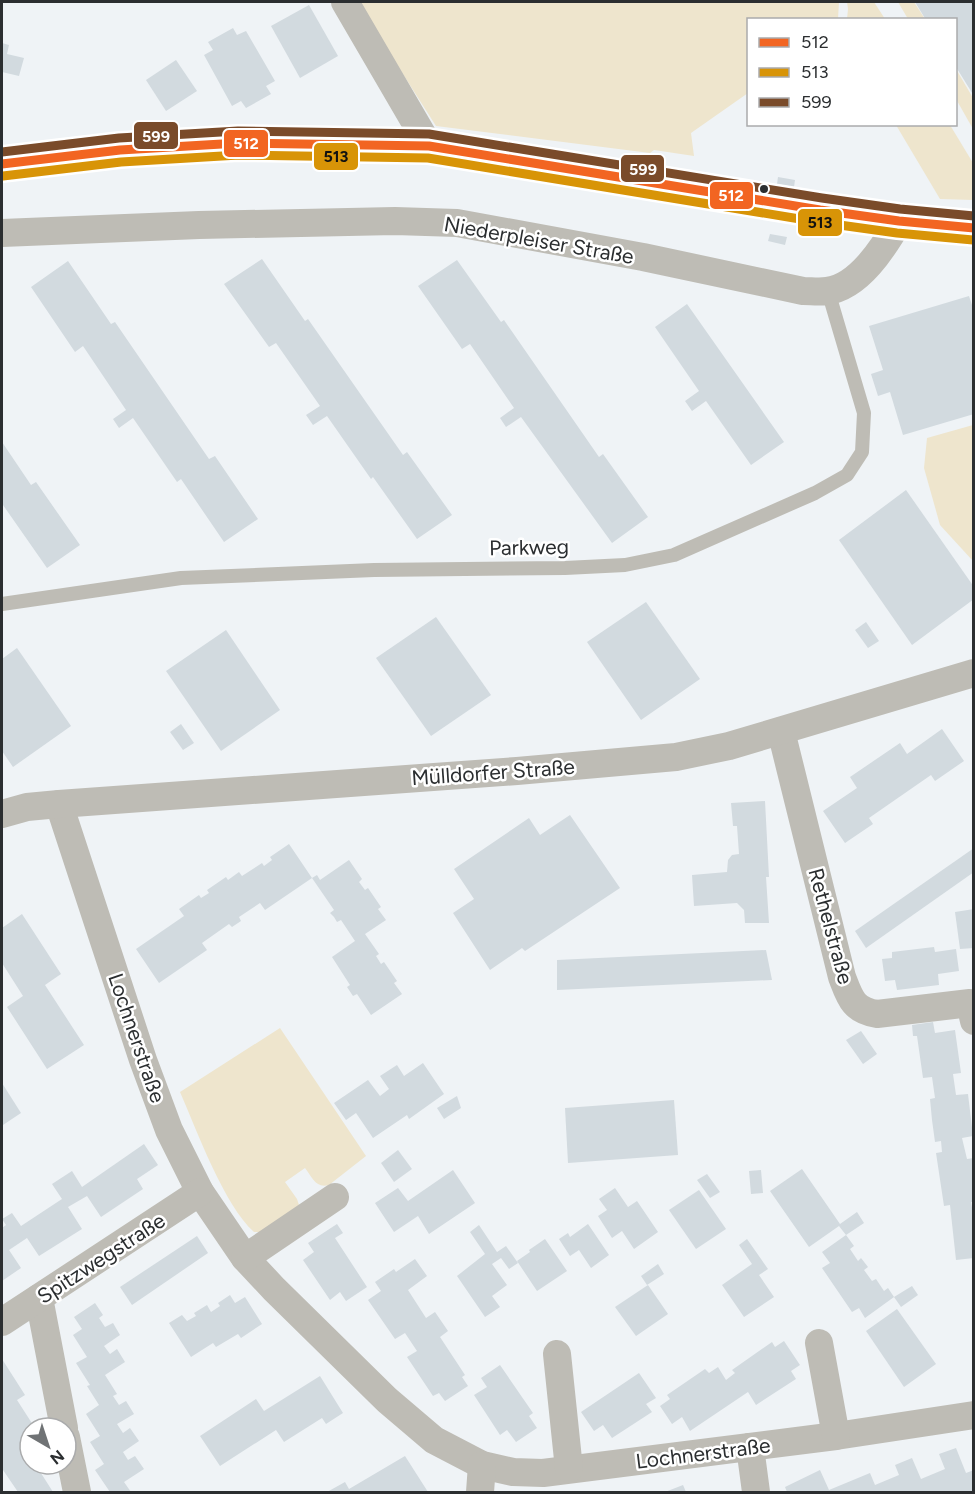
<svg xmlns="http://www.w3.org/2000/svg" width="975" height="1494" font-family="Figtree,sans-serif">
	<style>
		.green { fill: #eee5cd }
		.building { fill: #d2dadf }
		.lines { fill: none; stroke-linecap: round; stroke-linejoin: round }
		.lane { stroke: #bebcb5; stroke-width: 14 }
		.street { stroke: #bebcb5; stroke-width: 28 }
		.bus-1-casing { stroke: #fff; stroke-width: 14 }
		.bus-2-casing { stroke: #fff; stroke-width: 14 }
		.bus-3-casing { stroke: #fff; stroke-width: 14 }
		.bus-1 { stroke: #f26522; stroke-width: 9 }
		.bus-2 { stroke: #d89407; stroke-width: 9 }
		.bus-3 { stroke: #7a4b2a; stroke-width: 9 }
		.bus-dot { fill: #2b2e30; stroke: #fff; stroke-width: 2 }
		.labels { text-anchor: middle; dominant-baseline: central; stroke-width: 5; stroke-linejoin: round; paint-order: stroke }
		.street-label { font-size: 21px; fill: #2b2e30; stroke: #fff }
		.line-badge { stroke: #fff; stroke-width: 2 }
		.badge-label { font-size: 16px; text-anchor: middle; font-weight: bold; fill: #fff }
		.pale-badge-label { font-size: 16px; text-anchor: middle; font-weight: bold; fill: #111 }
	</style>
	<rect width="100%" height="100%" fill="#eff3f6"/>
	<g class="green">
		<polygon points="357,2 839,2 838,19 748,20 748,93 691,133 694,156 654,150 650,153 436,126"/>
		<polygon points="847,2 874,2 885,19 847,19 848,9"/>
		<polygon points="898,2 914,2 925,19 908,19"/>
		<polygon points="956,69 973,98 973,129 956,99"/>
		<polygon points="896,125 950,125 973,163 973,200 940,199"/>
		<polygon points="973,425 974,425 973,561 940,525 924,468 927,438"/>
		<path d="M280,1028L366,1156L329,1185C316,1189 312,1177 305,1168L285,1182L297,1199L300,1208L263,1232H254C224,1205 197,1131 180,1092Z"/>
	</g>
	<g class="building">
		<polygon points="915,2 974,2 974,96 956,67 956,20 926,20"/>
		<polygon points="309,5 338,56 300,78 271,26"/>
		<polygon points="233,28 237,35 246,31 275,81 266,86 271,94 246,108 241,101 232,106 204,55 213,50 208,42"/>
		<polygon points="2,43 9,45 7,54 24,58 19,76 2,72"/>
		<polygon points="176,60 197,91 166,111 146,80"/>
		<polygon points="778,177 795,180 794,187 777,184"/>
		<polygon points="770,234 787,237 785,245 768,241"/>
		<polygon points="262,259 305,321 308,319 403,455 407,452 452,515 417,539 373,477 371,479 327,416 313,425 306,415 320,406 276,343 269,347 224,284"/>
		<polygon points="457,260 501,322 504,320 599,457 603,454 648,517 612,543 521,417 506,427 500,418 514,408 470,344 462,349 418,286"/>
		<polygon points="68,261 111,324 115,322 209,459 215,456 258,519 224,542 181,479 177,482 133,418 119,428 113,419 126,410 83,346 75,352 31,287"/>
		<polygon points="969,296 974,311 974,414 903,435 890,392 878,396 871,374 883,370 869,326"/>
		<polygon points="687,304 784,442 751,465 706,401 692,411 685,401 699,391 655,327"/>
		<polygon points="2,442 31,485 36,482 80,545 47,568 3,505 2,506"/>
		<polygon points="906,490 974,587 974,599 912,645 839,540"/>
		<polygon points="646,602 700,679 641,720 587,642"/>
		<polygon points="436,617 491,695 431,736 376,658"/>
		<polygon points="866,622 879,641 868,648 855,630"/>
		<polygon points="226,630 280,710 221,751 166,671"/>
		<polygon points="17,648 71,726 13,767 2,751 2,659"/>
		<polygon points="181,724 194,743 183,750 170,732"/>
		<polygon points="942,729 964,761 935,781 931,775 869,818 873,824 845,843 823,811 857,788 850,777 900,743 907,754"/>
		<polygon points="765,801 769,877 766,877 769,923 745,923 744,910 737,903 694,906 692,875 727,872 728,860 732,855 739,854 737,826 733,826 731,803"/>
		<polygon points="570,815 620,888 525,951 522,948 490,970 453,913 474,899 454,869 529,818 540,835"/>
		<polygon points="289,844 312,878 265,910 260,903 239,917 241,921 232,927 229,924 202,943 207,950 159,983 136,949 184,916 179,909 199,895 201,898 209,893 207,890 226,877 228,880 239,872 242,876 262,863 264,866 272,860 270,857"/>
		<polygon points="974,848 974,872 866,948 855,931"/>
		<polygon points="349,860 362,879 359,882 365,890 368,888 381,907 378,909 386,920 365,934 379,954 376,956 381,964 384,962 397,981 394,983 402,994 371,1015 357,994 353,996 347,987 350,985 332,957 355,941 341,920 337,922 334,917 330,913 334,910 312,878 317,875 320,880"/>
		<polygon points="974,909 974,948 960,949 955,912"/>
		<polygon points="22,914 61,974 45,985 84,1045 47,1069 7,1007 23,996 2,963 2,928"/>
		<polygon points="934,947 935,952 956,949 959,971 938,974 939,985 897,990 895,980 885,981 882,959 892,958 892,952"/>
		<polygon points="766,950 772,980 557,990 557,960"/>
		<polygon points="933,1022 935,1033 955,1030 961,1073 953,1074 956,1095 968,1094 973,1136 962,1138 967,1159 974,1158 974,1202 971,1202 974,1218 974,1258 956,1260 950,1205 944,1206 936,1153 942,1152 941,1141 935,1142 932,1120 930,1099 935,1098 932,1077 923,1078 917,1036 913,1036 912,1025"/>
		<polygon points="861,1031 877,1054 863,1064 846,1040"/>
		<polygon points="423,1063 444,1094 409,1119 407,1115 373,1138 356,1113 346,1120 334,1103 368,1080 380,1096 389,1089 380,1076 397,1065 404,1076"/>
		<polygon points="2,1083 21,1113 3,1125 2,1123"/>
		<polygon points="457,1096 461,1108 444,1119 437,1108"/>
		<polygon points="674,1100 678,1155 568,1163 565,1108"/>
		<polygon points="144,1144 158,1165 137,1179 143,1189 101,1217 87,1196 68,1207 82,1229 39,1256 27,1238 9,1250 21,1268 2,1281 2,1228 6,1225 2,1219 12,1213 21,1226 62,1199 52,1184 72,1171 82,1187"/>
		<polygon points="398,1150 412,1169 394,1182 381,1163"/>
		<polygon points="802,1169 840,1224 857,1212 864,1223 846,1235 854,1246 850,1249 858,1261 861,1258 868,1267 864,1270 872,1281 876,1279 884,1291 888,1288 894,1297 865,1318 859,1308 852,1312 822,1268 830,1263 822,1252 846,1235 839,1226 809,1247 770,1191"/>
		<polygon points="453,1170 475,1203 429,1234 418,1216 394,1232 375,1203 398,1188 408,1201"/>
		<polygon points="761,1170 763,1193 751,1194 749,1171"/>
		<polygon points="707,1174 720,1192 710,1198 697,1180"/>
		<polygon points="615,1188 628,1207 637,1201 658,1232 634,1249 622,1231 612,1238 598,1216 607,1210 599,1199"/>
		<polygon points="699,1190 726,1229 696,1249 669,1210"/>
		<polygon points="337,1224 343,1233 335,1238 367,1287 346,1301 340,1292 330,1300 303,1260 314,1252 308,1243"/>
		<polygon points="588,1224 609,1255 591,1268 579,1250 570,1256 559,1239 568,1233 570,1237"/>
		<polygon points="479,1225 497,1252 506,1246 518,1263 509,1269 501,1258 492,1264 507,1285 492,1296 500,1307 485,1317 457,1276 485,1254 470,1232"/>
		<polygon points="197,1236 208,1253 132,1305 120,1287"/>
		<polygon points="545,1239 567,1271 537,1291 517,1261 530,1252 529,1250"/>
		<polygon points="747,1239 768,1269 759,1275 774,1297 744,1317 722,1285 752,1264 739,1245"/>
		<polygon points="415,1259 427,1276 408,1290 426,1318 435,1312 448,1331 440,1337 465,1375 462,1377 468,1386 445,1401 439,1393 433,1396 407,1357 417,1351 405,1333 395,1339 368,1300 381,1291 375,1282 394,1269 396,1272"/>
		<polygon points="658,1264 664,1274 647,1285 641,1276"/>
		<polygon points="648,1285 668,1314 636,1336 615,1307"/>
		<polygon points="912,1286 918,1295 901,1307 894,1297"/>
		<polygon points="230,1295 235,1303 245,1297 262,1324 241,1338 238,1334 216,1347 213,1343 191,1357 169,1323 182,1315 187,1321 196,1316 194,1313 207,1305 211,1312 220,1306 218,1303"/>
		<polygon points="95,1303 103,1315 99,1318 105,1327 113,1323 120,1335 104,1346 110,1354 117,1349 125,1362 105,1375 117,1394 113,1396 119,1405 126,1401 134,1414 117,1424 123,1433 130,1428 139,1441 123,1452 128,1460 135,1456 144,1469 124,1482 131,1492 110,1492 95,1470 104,1464 90,1442 100,1436 86,1414 99,1405 87,1386 90,1385 76,1363 87,1357 73,1335 82,1329 74,1317"/>
		<polygon points="897,1309 936,1364 904,1387 866,1331"/>
		<polygon points="784,1341 800,1365 791,1371 796,1379 756,1405 748,1392 690,1431 682,1417 672,1424 660,1406 670,1399 667,1395 705,1369 709,1373 718,1367 726,1380 735,1373 732,1370 772,1342 775,1347"/>
		<polygon points="2,1359 25,1395 17,1400 35,1428 30,1428 30,1464 47,1464 39,1470 53,1492 18,1492 3,1470 2,1471"/>
		<polygon points="500,1365 533,1413 529,1416 537,1428 516,1442 507,1430 500,1435 474,1395 487,1387 481,1378"/>
		<polygon points="639,1373 656,1398 646,1404 652,1412 612,1438 603,1425 594,1431 581,1412"/>
		<polygon points="320,1376 343,1413 326,1424 322,1418 284,1442 276,1430 220,1466 200,1436 256,1399 264,1411"/>
		<polygon points="956,1448 966,1473 974,1470 974,1492 787,1492 785,1487 820,1470 829,1490 870,1473 875,1485 899,1475 895,1465 912,1458 921,1479 945,1469 939,1454"/>
		<polygon points="405,1456 428,1492 327,1492 345,1482 349,1489"/>
		<polygon points="683,1485 686,1492 665,1492"/>
	</g>
	<g class="lines">
		<polyline class="lane" points="2,604 181,578 374,570 565,568 625,565 674,555 815,493 847,475 862,452 864,413 828,291"/>
		<g class="street">
			<polyline points="345,2 429,146"/>
			<polyline points="2,164 120,150 239,143 429,146 820,210 899,221 974,228"/>
			<path d="M2,233L199,225L395,221L457,223L643,257L803,291C811,291 819,292 827,291C859,287 884,247 899,221"/>
			<path d="M781,731L842,977C850,998 853,1010 877,1014L970,1003L974,1021"/>
			<polyline points="59,804 143,1060 169,1130 200,1192 245,1258 274,1289 387,1400 434,1440 482,1465 513,1472 543,1473 836,1436 974,1415"/>
			<polyline points="2,814 27,807 59,804 517,771 676,757 729,746 974,673"/>
			<polyline points="245,1258 335,1197"/>
			<polyline points="39,1298 64,1428"/>
			<polyline points="2,1322 200,1192"/>
			<polyline points="819,1343 836,1436"/>
			<polyline points="557,1354 569,1469"/>
			<polyline points="66,1437 77,1492"/>
			<polyline points="750,1447 756,1492"/>
			<polyline points="480,1492 482,1465"/>
		</g>
		<g class="bus-1-casing">
			<polyline id="bus-1" points="2,164 120,150 239,143 429,146 820,210 899,221 974,228"/>
		</g>
		<g class="bus-2-casing">
			<polyline id="bus-2" points="3,176 121,162 239,155 428,158 818,222 897,233 973,240"/>
		</g>
		<g class="bus-3-casing">
			<polyline id="bus-3" points="2,152 119,138 238,131 429,134 822,198 900,209 974,216"/>
		</g>
		<use href="#bus-1" class="bus-1"/>
		<use href="#bus-2" class="bus-2"/>
		<use href="#bus-3" class="bus-3"/>
	</g>
	<circle class="bus-dot" cx="764" cy="189" r="5"/>
	<g class="labels">
		<g class="street-label">
			<text transform="translate(539 240) rotate(10)">Niederpleiser Straße</text>
			<text transform="translate(529 547) rotate(-1)">Parkweg</text>
			<text transform="translate(493 772) rotate(-4)">Mülldorfer Straße</text>
			<text transform="translate(831 926) rotate(75)">Rethelstraße</text>
			<text transform="translate(137 1038) rotate(71)">Lochnerstraße</text>
			<text transform="translate(101 1258) rotate(-33)">Spitzwegstraße</text>
			<text transform="translate(703 1453) rotate(-7)">Lochnerstraße</text>
		</g>
	</g>
	<g class="line-badge">
		<rect x="133" y="121" width="46" height="29" rx="6" fill="#7a4b2a"/>
		<rect x="223" y="129" width="46" height="29" rx="6" fill="#f26522"/>
		<rect x="313" y="142" width="46" height="29" rx="6" fill="#d89407"/>
		<rect x="620" y="154" width="45" height="29" rx="6" fill="#7a4b2a"/>
		<rect x="709" y="181" width="45" height="29" rx="6" fill="#f26522"/>
		<rect x="797" y="208" width="46" height="29" rx="6" fill="#d89407"/>
	</g>
	<g class="badge-label">
		<text x="156" y="142">599</text>
		<text x="246" y="149">512</text>
		<text x="643" y="175">599</text>
		<text x="731" y="201">512</text>
	</g>
	<g class="pale-badge-label">
		<text x="336" y="162">513</text>
		<text x="820" y="228">513</text>
	</g>
	<rect width="975" height="1494" fill="none" stroke="#2b2e30" stroke-width="6"/>
	<rect x="747" y="18" width="210" height="108" fill="#ffffff" stroke="#aaabac" stroke-width="1.5"/>
	<rect x="759" y="38" width="30" height="9" fill="#f26522" stroke="#aaabac" stroke-width="1.5"/>
	<text x="801" y="48" font-size="18" fill="#2b2e30">512</text>
	<rect x="759" y="68" width="30" height="9" fill="#d89407" stroke="#aaabac" stroke-width="1.5"/>
	<text x="801" y="78" font-size="18" fill="#2b2e30">513</text>
	<rect x="759" y="98" width="30" height="9" fill="#7a4b2a" stroke="#aaabac" stroke-width="1.5"/>
	<text x="801" y="108" font-size="18" fill="#2b2e30">599</text>
	<g transform="translate(48 1446) rotate(141)"><circle r="28" fill="#ffffff" stroke="#aaabac" stroke-width="1.5"/>
	<path d="M0-4.5L10 22L0 15L-10 22Z" fill="#707375"/>
	<text y="-9" font-size="16" font-weight="bold" text-anchor="middle" fill="#2b2e30">N</text>
	</g>
</svg>
